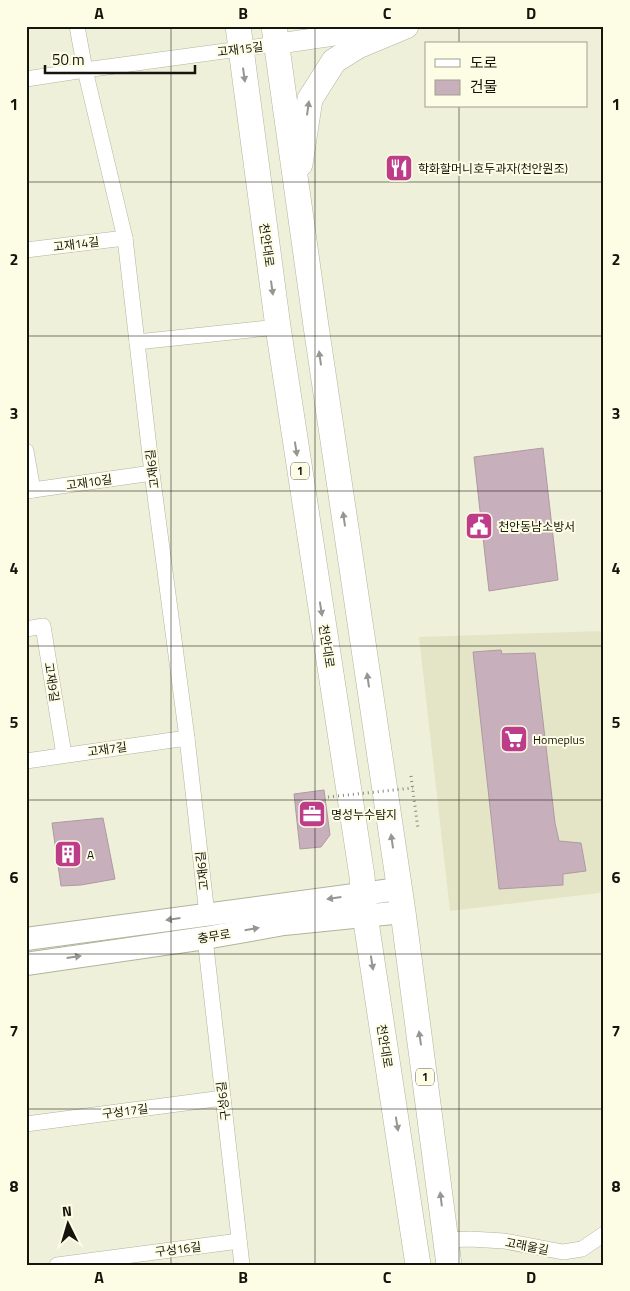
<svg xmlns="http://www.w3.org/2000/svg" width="630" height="1291" font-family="'Titillium Web','Noto Sans KR',sans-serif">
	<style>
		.built { fill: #e4e5c6 }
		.building { fill: #c7b0bb; stroke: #af99a3 }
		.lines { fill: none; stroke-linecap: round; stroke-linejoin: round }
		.minor-casing { stroke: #b3b39d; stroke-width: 16 }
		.tertiary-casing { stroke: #b3b39d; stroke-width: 21 }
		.secondary-casing { stroke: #b3b39d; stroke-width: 24 }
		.primary-casing { stroke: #b3b39d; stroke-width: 26 }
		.path { stroke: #878878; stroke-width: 3; stroke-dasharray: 1 4; stroke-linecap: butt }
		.minor { stroke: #fff; stroke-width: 15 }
		.tertiary { stroke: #fff; stroke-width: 20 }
		.secondary { stroke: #fff; stroke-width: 22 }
		.primary { stroke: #fff; stroke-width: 25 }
		.path-bridge { stroke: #878878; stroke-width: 3; stroke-dasharray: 1 4; stroke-linecap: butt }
		.oneway { fill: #969692 }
		.grid { fill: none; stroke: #15150d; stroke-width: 1; stroke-opacity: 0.55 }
		.labels { text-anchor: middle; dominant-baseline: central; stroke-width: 4; stroke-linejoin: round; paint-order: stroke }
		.shield { fill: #fdfde6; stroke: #5b5b4e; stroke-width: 1 }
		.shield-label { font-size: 11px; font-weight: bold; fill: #15150d }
		.street-label { font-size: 12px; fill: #15150d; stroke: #fdfde6 }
		.poi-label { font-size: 12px; fill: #15150d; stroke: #fdfde6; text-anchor: start }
		.neatline { fill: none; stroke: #15150d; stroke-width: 2 }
		.grid-label { font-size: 16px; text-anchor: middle; font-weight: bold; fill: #15150d }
	</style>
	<rect width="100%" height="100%" fill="#eff0d9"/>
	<polygon class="built" points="604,631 604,889 599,893 450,911 419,637"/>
	<g class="building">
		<polygon points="543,448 558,580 489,591 474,457"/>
		<polygon points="501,650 502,654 535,653 555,823 559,841 581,843 586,871 563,874 563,885 499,889 473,652"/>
		<polygon points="324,790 330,835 321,847 300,849 294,794"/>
		<polygon points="103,818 115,879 81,885 61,886 52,823"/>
	</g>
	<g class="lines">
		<g class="minor-casing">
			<g id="minor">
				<polyline points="77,26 85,70 125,238 152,473 187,738 207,915"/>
				<polyline points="26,79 85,70 276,44"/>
				<polyline points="26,250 125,238"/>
				<polyline points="137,342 278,327"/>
				<polyline points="26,451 33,490"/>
				<polyline points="26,491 152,473"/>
				<polyline points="26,629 43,626 64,755"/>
				<polyline points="26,761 187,738"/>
				<polyline points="205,938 242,1265"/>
				<polyline points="26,1124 223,1098"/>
				<polyline points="446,1240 470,1239 504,1241 563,1252 582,1249 604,1234"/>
				<polyline points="57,1265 239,1241"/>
			</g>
		</g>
		<g class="tertiary-casing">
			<polyline id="tertiary" points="276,44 385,28"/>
		</g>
		<g class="secondary-casing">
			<g id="secondary">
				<polyline points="26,939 399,889"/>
				<polyline points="26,964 205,938 284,924 403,912"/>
			</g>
		</g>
		<g class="primary-casing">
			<g id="primary">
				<polyline points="238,26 278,327 362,876 365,915 418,1265"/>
				<polyline points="274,26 316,326 403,912 449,1265"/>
				<polyline points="300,164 310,99 334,61 358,46 406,26"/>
			</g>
		</g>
		<polyline class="path" points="411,776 418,829"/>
		<use href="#minor" class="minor"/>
		<use href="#tertiary" class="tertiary"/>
		<use href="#secondary" class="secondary"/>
		<use href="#primary" class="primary"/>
		<polyline class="path-bridge" points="328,797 413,788"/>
	</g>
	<defs><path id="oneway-solid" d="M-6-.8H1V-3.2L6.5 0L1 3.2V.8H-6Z" transform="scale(1.25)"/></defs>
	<g class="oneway">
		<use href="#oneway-solid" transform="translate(244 75) rotate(82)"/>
		<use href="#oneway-solid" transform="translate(308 108) rotate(-82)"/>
		<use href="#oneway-solid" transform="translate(272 288) rotate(82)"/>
		<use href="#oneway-solid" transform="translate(320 358) rotate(-98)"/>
		<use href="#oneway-solid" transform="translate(296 449) rotate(81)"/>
		<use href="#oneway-solid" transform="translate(344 519) rotate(-98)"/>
		<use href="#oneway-solid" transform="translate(321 609) rotate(81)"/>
		<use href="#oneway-solid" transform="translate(368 680) rotate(-98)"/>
		<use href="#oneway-solid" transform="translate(392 841) rotate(-98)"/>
		<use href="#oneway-solid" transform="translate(334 898) rotate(172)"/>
		<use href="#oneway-solid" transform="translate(173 919) rotate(172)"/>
		<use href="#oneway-solid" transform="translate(252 929) rotate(-10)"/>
		<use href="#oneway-solid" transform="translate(74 957) rotate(-8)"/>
		<use href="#oneway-solid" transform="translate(372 963) rotate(81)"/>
		<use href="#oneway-solid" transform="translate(420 1038) rotate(-98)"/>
		<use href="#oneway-solid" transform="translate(397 1124) rotate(81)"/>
		<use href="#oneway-solid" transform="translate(441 1199) rotate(-97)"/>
	</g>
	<path class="grid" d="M171,26V1265M315,26V1265M459,26V44M459,106V1265M26,182H604M26,336H604M26,491H604M26,646H604M26,800H604M26,954H604M26,1109H604"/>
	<defs>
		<g id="restaurant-square" transform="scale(1.4375)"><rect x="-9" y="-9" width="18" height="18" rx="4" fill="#bd3d88" stroke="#fdfde6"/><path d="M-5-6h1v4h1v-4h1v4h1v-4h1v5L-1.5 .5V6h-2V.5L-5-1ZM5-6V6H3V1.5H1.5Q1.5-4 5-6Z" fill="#fff"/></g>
		<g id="civic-square" transform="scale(1.4375)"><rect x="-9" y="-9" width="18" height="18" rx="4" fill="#bd3d88" stroke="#fdfde6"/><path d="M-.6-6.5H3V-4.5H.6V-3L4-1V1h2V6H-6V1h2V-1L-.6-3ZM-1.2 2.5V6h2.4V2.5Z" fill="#fff"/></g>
		<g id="supermarket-square" transform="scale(1.4375)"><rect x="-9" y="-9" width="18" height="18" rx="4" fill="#bd3d88" stroke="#fdfde6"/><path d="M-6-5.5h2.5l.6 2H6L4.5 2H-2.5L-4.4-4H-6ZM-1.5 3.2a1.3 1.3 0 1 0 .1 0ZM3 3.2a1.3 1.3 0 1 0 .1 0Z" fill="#fff"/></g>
		<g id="office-square" transform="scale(1.4375)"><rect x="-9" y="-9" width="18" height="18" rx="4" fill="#bd3d88" stroke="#fdfde6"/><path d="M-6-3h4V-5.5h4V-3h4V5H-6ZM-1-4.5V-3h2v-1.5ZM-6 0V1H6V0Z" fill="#fff"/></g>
		<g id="building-square" transform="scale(1.4375)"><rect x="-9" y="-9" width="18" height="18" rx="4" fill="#bd3d88" stroke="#fdfde6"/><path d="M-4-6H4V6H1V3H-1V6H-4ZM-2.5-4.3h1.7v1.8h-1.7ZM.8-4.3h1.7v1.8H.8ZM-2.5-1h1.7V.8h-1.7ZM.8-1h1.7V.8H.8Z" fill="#fff"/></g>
	</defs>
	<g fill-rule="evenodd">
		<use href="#restaurant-square" x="399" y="168"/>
		<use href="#civic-square" x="479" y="526"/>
		<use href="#supermarket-square" x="514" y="739"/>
		<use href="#office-square" x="312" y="814"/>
		<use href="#building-square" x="68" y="854"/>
	</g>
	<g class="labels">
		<g class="shield">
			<rect x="291" y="462.5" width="18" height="17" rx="4"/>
			<rect x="416" y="1068.5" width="18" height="17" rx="4"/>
		</g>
		<g class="shield-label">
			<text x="300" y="471">1</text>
			<text x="425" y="1077">1</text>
		</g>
		<g class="street-label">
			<text transform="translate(240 49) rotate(-7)">고재15길</text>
			<text transform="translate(76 244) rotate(-7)">고재14길</text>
			<text transform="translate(267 245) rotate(82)">천안대로</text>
			<text transform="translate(152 469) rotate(-97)">고재6길</text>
			<text transform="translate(89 482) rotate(-8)">고재10길</text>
			<text transform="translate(327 646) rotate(81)">천안대로</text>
			<text transform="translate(52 682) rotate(81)">고재9길</text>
			<text transform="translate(107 749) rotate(-8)">고재7길</text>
			<text transform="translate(202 871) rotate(-96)">고재6길</text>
			<text transform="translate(214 936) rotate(-9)">충무로</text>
			<text transform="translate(385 1046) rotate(81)">천안대로</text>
			<text transform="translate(223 1101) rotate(-97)">구성6길</text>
			<text transform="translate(125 1111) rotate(-7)">구성17길</text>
			<text transform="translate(527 1246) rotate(11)">고래울길</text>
			<text transform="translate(178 1249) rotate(-7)">구성16길</text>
		</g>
		<g class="poi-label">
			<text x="418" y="168">학화할머니호두과자(천안원조)</text>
			<text x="498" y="526">천안동남소방서</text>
			<text x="533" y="739">Homeplus</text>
			<text x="331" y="814">명성누수탐지</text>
			<text x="87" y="854">A</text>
		</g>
	</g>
	<rect width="630" height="1291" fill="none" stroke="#fdfde6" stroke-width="55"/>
	<rect x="425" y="42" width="162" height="65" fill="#fdfde6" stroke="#a0a08f"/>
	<rect x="435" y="59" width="25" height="8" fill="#ffffff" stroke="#a0a08f"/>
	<text x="470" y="68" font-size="15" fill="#15150d">도로</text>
	<rect x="435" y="80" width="25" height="15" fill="#c7b0bb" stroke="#a0a08f"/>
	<text x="470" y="92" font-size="15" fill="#15150d">건물</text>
	<g transform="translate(68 1224) rotate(355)" stroke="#fdfde6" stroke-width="4" paint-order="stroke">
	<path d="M0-4L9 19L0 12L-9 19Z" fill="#15150d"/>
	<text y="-8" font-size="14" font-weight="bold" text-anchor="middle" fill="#15150d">N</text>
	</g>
	<path d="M45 65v8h150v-8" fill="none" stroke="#15150d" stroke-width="2.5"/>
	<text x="52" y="65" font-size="15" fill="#15150d" stroke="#fdfde6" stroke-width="4" paint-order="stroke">50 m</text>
	<rect x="28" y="28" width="574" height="1236" class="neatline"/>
	<g class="grid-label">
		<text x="99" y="19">A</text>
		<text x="243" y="19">B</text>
		<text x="387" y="19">C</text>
		<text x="531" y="19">D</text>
		<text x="14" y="110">1</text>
		<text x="616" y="110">1</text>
		<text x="14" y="265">2</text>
		<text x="616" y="265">2</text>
		<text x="14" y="419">3</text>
		<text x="616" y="419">3</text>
		<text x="14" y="574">4</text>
		<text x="616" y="574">4</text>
		<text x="14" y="728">5</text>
		<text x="616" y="728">5</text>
		<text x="14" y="883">6</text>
		<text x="616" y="883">6</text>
		<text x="14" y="1037">7</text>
		<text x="616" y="1037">7</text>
		<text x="14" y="1192">8</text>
		<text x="616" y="1192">8</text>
		<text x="99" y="1283">A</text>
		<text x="243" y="1283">B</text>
		<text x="387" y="1283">C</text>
		<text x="531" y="1283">D</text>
	</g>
</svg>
